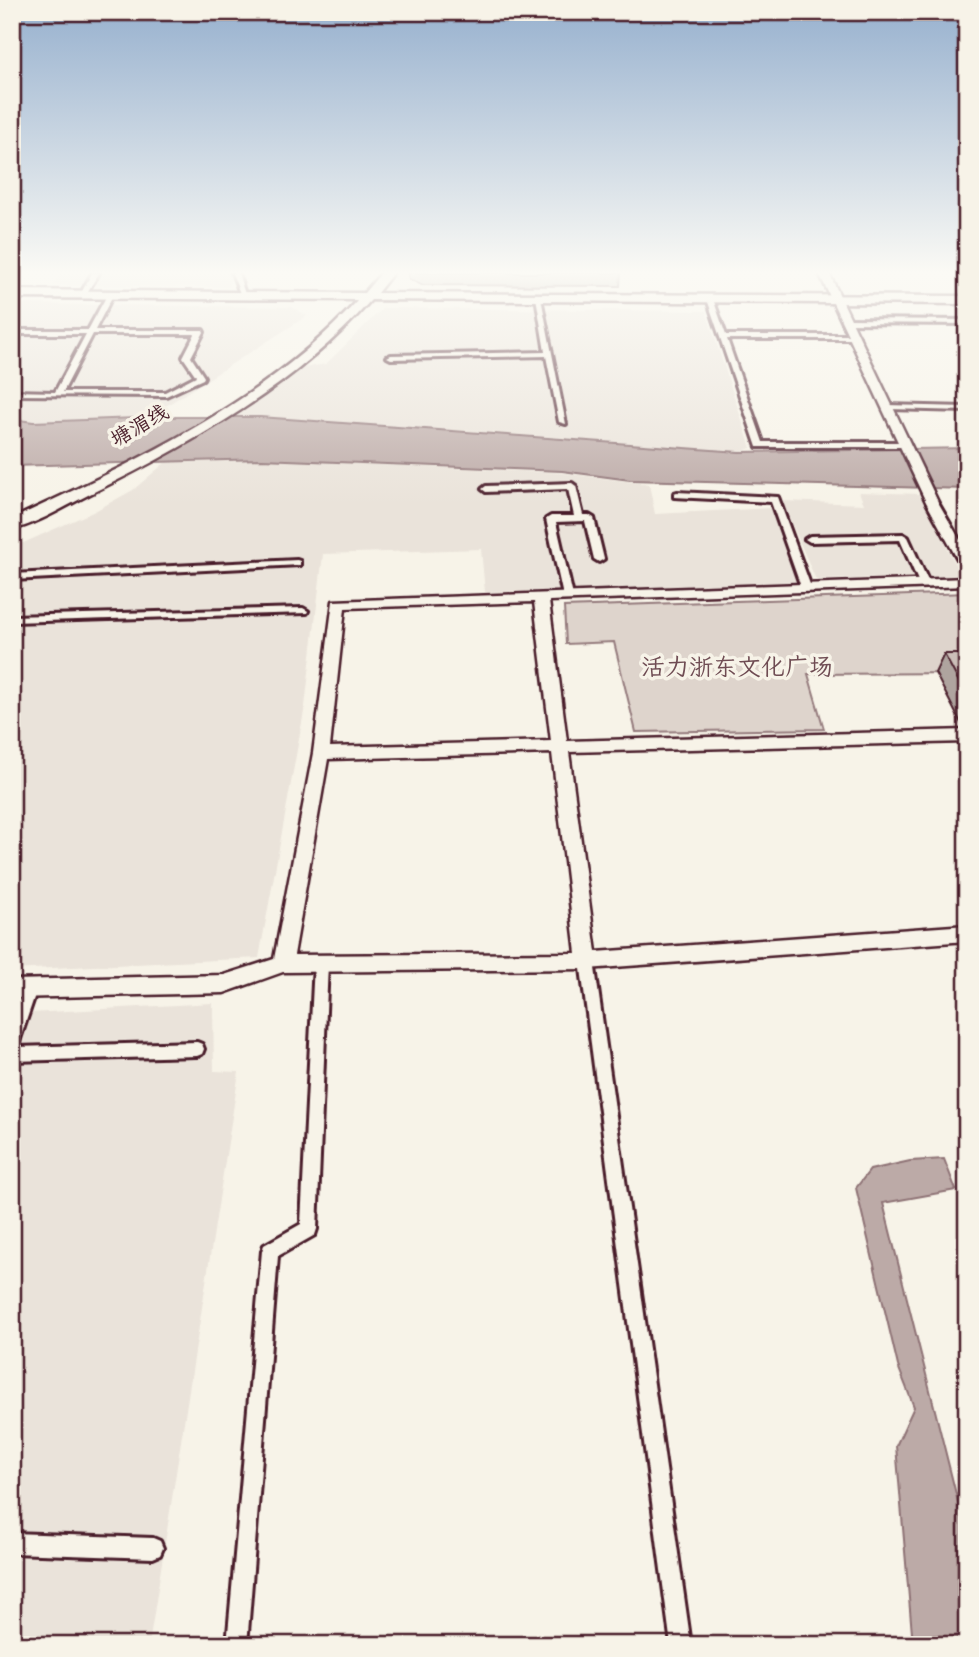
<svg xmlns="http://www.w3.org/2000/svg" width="979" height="1657" font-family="Itim,'LXGW WenKai TC',sans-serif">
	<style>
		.built { fill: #eae3da }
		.green { fill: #ded4cc; stroke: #947a7c; stroke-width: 2 }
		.water { fill: #bcaaa7; stroke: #8e7275; stroke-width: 2 }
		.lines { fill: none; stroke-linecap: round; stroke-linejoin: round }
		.street-casing { stroke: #4a1f2b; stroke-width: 6 }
		.secondary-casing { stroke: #4a1f2b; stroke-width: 5 }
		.primary-casing { stroke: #4a1f2b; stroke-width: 5 }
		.street { fill: #f7f3e8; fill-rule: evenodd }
		.secondary { fill: #f7f3e8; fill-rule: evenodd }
		.primary { fill: #f7f3e8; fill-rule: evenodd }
		.wall { fill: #afa49f; stroke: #4a1f2b; stroke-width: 2 }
		.building { fill: #ccbfb9; stroke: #4a1f2b; stroke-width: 2 }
		.labels { text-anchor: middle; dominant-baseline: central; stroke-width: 7; stroke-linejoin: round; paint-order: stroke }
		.far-street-label { font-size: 21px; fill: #4a1f2b; stroke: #f7f3e8 }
		.park-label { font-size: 24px; fill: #6f4c53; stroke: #f7f3e8 }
	</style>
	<rect width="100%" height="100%" fill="#f7f3e8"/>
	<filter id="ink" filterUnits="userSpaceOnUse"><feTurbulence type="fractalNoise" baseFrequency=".0143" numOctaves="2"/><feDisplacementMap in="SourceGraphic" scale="14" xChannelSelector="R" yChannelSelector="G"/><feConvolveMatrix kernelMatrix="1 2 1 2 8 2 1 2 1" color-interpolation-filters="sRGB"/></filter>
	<g filter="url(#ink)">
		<g class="built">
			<polygon points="60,273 230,273 230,287 53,285"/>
			<polygon points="12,304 292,307 307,316 147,418 33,422 12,419"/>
			<polygon points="383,308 706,311 751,448 739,452 471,431 231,417 303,368 326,364"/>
			<polygon points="262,459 563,473 649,484 655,514 772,508 797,582 670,589 485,592 481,549 323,554 305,706 259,958 12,970 12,548 95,511 133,490 167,461"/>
			<polygon points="859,492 921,494 961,576 816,580 782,501 864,504"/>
			<polygon points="213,1003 214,1071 239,1072 149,1645 12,1645 12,1014"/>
		</g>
		<polygon class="green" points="967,593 967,673 808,674 824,729 636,732 614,642 566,644 564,607"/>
		<g class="water">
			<polygon points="162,417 260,417 739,452 967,448 967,489 630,480 562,471 262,459 12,466 12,419 33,422"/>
			<polygon points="944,1159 956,1190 883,1203 967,1538 967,1645 913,1645 896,1446 914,1407 898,1366 856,1188 870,1170 910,1161"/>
		</g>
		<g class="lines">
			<g class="street-casing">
				<g id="street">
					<polygon points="92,273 99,273 85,296 81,296 80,295"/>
					<polygon points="232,273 238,273 246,297 241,296"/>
					<path d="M110,293L113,295L95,330H203L204,332L191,357L204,377L203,379L166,396L12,395V391L55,392L86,334H12V330H88L107,295ZM93,334H195L183,357L196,376L165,392H63Z"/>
					<polygon points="536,297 541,298 566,424 559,422 546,356 391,359 387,357 391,355 545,352"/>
					<polygon points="710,297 713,299 726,335 855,335 859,337 855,339 727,339 763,442 906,442 909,443 909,447 757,447 707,299"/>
					<polygon points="848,319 967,320 967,324 845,323 844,321"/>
					<polygon points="886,405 967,407 967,411 889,409 885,407"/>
					<polygon points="572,483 576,486 583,515 589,515 594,518 604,559 599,562 594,559 585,521 556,522 573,596 568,599 563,596 546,519 551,516 574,516 568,489 486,492 482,489 486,486"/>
					<polygon points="677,492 778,497 811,587 809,589 806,590 801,587 771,502 674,497 674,493"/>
					<polygon points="903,534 908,537 929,583 927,585 924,586 919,583 900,540 810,542 805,539 810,536"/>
					<polygon points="297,560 300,561 300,565 12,580 12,574"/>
					<polygon points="303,608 308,611 307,613 12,622 12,616"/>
					<polygon points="587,955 592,957 594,961 691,1645 671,1645 580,961 582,957"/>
					<polygon points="321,957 326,959 328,963 317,1229 315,1235 278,1256 247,1645 227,1645 262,1251 264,1245 301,1224 314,963 316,959"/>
					<polygon points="30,983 35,985 37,989 19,1042 16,1047 197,1042 202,1044 204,1049 202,1054 197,1056 12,1061 12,1020 25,985"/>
					<polygon points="12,1533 153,1538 160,1541 163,1548 160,1555 153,1558 12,1553"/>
				</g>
			</g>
			<g class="secondary-casing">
				<g id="secondary">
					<polygon points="819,273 829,273 938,502 967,552 967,568 960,564 926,502"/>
					<path d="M967,578V586L549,601L567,741L967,730V742L569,752L596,952L967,925V941L587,969L283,972L224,993L12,998V980L224,975L274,959L313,753L333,601ZM534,602L551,741L330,747L345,608ZM552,753L576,953L294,955L328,759Z"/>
				</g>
			</g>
			<g class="primary-casing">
				<path id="primary" d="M381,273H393L377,293L967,296V304L371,300C296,386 191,444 90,494C66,506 39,523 12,530V519C134,463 267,401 358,300L12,298V290L364,293Z"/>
			</g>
			<use href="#street" class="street"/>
			<use href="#secondary" class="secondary"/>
			<use href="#primary" class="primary"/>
		</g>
		<g class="wall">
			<polygon points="408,273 621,273 620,286 422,285 409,279"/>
			<polygon points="944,654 967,654 967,727 963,727 935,673"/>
		</g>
		<polygon class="building" points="944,654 967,654 967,697"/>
	</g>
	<linearGradient id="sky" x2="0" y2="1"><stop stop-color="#96b0ce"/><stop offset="0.54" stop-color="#fbfaf5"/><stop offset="1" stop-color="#fbfaf5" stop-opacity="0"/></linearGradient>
	<rect width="979" height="505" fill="url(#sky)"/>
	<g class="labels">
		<g class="far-street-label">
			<text transform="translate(139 425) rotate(-30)">塘湄线</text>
		</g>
		<g class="park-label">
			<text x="737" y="666">活力浙东文化广场</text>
		</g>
	</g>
	<rect width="979" height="1657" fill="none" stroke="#f7f3e8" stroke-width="42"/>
	<rect x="21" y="21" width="937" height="1615" fill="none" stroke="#4a1f2b" stroke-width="2.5" filter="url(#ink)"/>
</svg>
